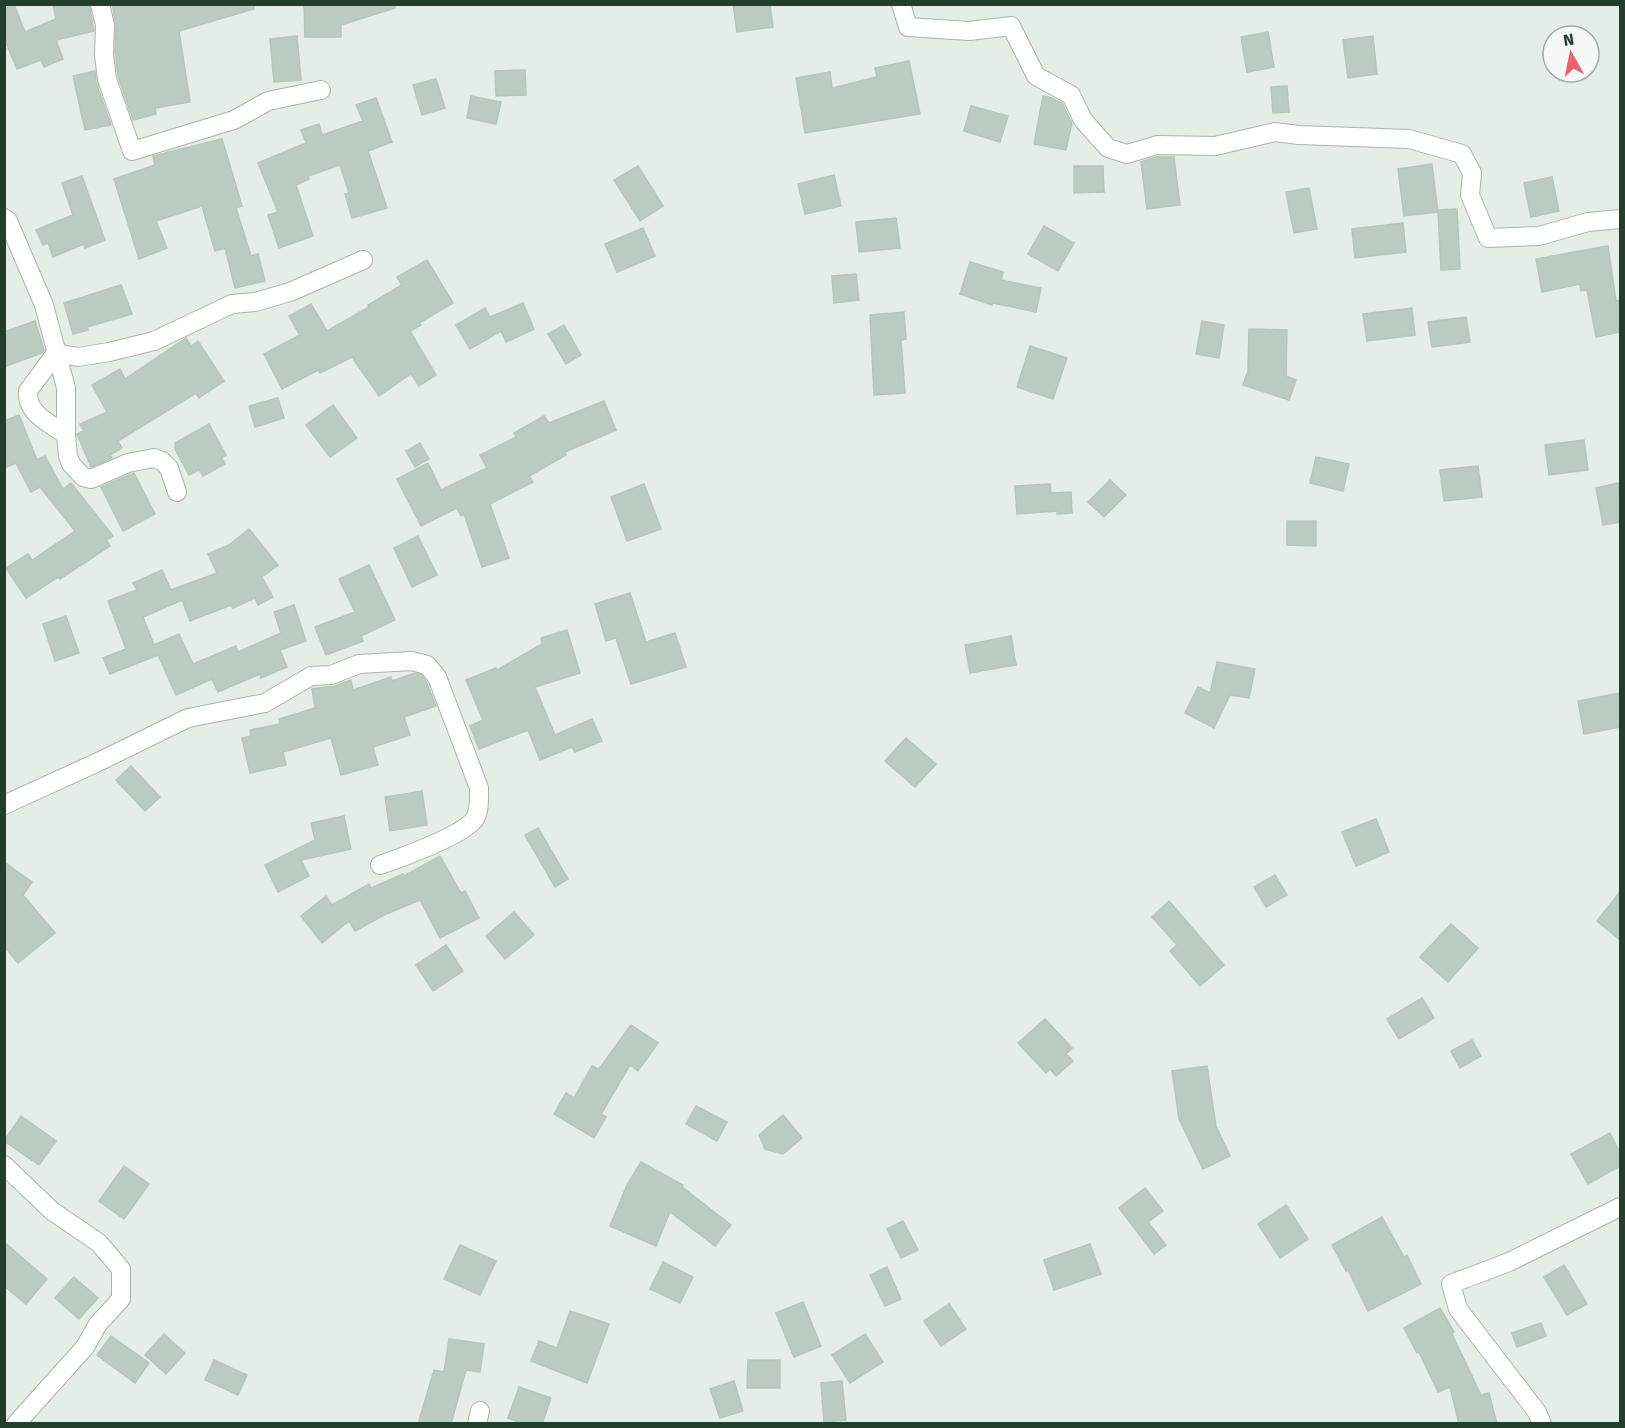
<svg xmlns="http://www.w3.org/2000/svg" width="1625" height="1428" font-family="'Fira Sans',sans-serif">
	<style>
		.building { fill: #bccbc0; stroke: #b6c6ba; stroke-width: 1.5 }
		.lines { fill: none; stroke-linecap: round; stroke-linejoin: round }
		.minor-casing { stroke: #a7b5ab; stroke-width: 20 }
		.minor { stroke: #fff; stroke-width: 18 }
	</style>
	<rect width="100%" height="100%" fill="#e4ede6"/>
	<g class="building">
		<polygon points="4,4 14,4 25,32 56,19 53,4 89,4 94,31 56,40 63,59 44,67 41,60 17,69 4,38"/>
		<polygon points="112,4 254,4 254,9 179,31 190,102 155,108 156,114 133,120 118,76 115,51 116,25"/>
		<polygon points="304,4 395,4 395,8 341,25 341,37 305,37"/>
		<polygon points="733,4 770,4 773,27 737,32"/>
		<polygon points="1268,32 1274,67 1247,72 1241,37"/>
		<polygon points="297,36 301,80 274,82 270,39"/>
		<polygon points="1373,36 1377,74 1348,78 1343,40"/>
		<polygon points="909,61 920,114 805,133 796,78 830,72 832,88 877,77 875,68"/>
		<polygon points="525,70 526,95 496,96 495,71"/>
		<polygon points="95,71 96,82 111,125 85,130 73,76"/>
		<polygon points="436,79 445,108 422,115 413,85"/>
		<polygon points="1287,86 1289,112 1273,113 1271,87"/>
		<polygon points="471,96 501,102 496,124 467,118"/>
		<polygon points="1043,96 1052,98 1062,103 1072,123 1066,150 1034,144"/>
		<polygon points="376,98 392,142 368,151 387,208 352,218 345,194 349,193 340,165 308,176 309,179 296,185 313,236 279,248 268,215 278,212 258,163 306,143 301,130 319,124 322,135 363,121 356,105"/>
		<polygon points="971,106 1008,116 1000,142 964,131"/>
		<polygon points="222,139 242,206 236,208 251,256 258,254 265,281 235,288 225,248 215,251 202,206 156,221 167,248 139,259 114,179 155,165 153,156"/>
		<polygon points="1156,157 1174,157 1180,205 1147,209 1141,162"/>
		<polygon points="1432,164 1438,212 1404,216 1398,169"/>
		<polygon points="638,166 663,206 640,221 614,180"/>
		<polygon points="1074,166 1103,166 1104,192 1074,193"/>
		<polygon points="834,175 841,206 805,214 798,184"/>
		<polygon points="82,176 105,240 85,248 84,244 53,257 48,243 43,245 36,230 73,215 62,183"/>
		<polygon points="1552,177 1559,211 1531,217 1524,183"/>
		<polygon points="1309,188 1317,229 1294,233 1286,192"/>
		<polygon points="1457,209 1460,269 1441,270 1438,210"/>
		<polygon points="896,218 900,248 859,252 856,222"/>
		<polygon points="1403,223 1406,252 1355,258 1352,229"/>
		<polygon points="1044,226 1074,243 1058,271 1028,254"/>
		<polygon points="643,228 655,256 617,272 605,244"/>
		<polygon points="1608,246 1616,301 1620,300 1620,332 1596,337 1587,290 1581,291 1580,284 1542,292 1536,259"/>
		<polygon points="427,260 453,303 419,323 421,325 410,331 436,375 419,386 411,374 379,396 352,357 320,373 318,370 282,389 264,354 300,335 289,316 311,304 327,331 369,307 368,305 402,285 397,277"/>
		<polygon points="970,262 1003,272 1001,280 1041,288 1036,312 993,303 992,305 960,294"/>
		<polygon points="856,274 859,300 834,303 832,276"/>
		<polygon points="121,285 132,314 87,327 88,330 73,334 64,303"/>
		<polygon points="523,303 534,329 506,342 501,331 470,349 456,325 485,308 490,317"/>
		<polygon points="1412,308 1415,335 1367,341 1363,314"/>
		<polygon points="904,312 906,339 901,340 905,393 874,395 870,315"/>
		<polygon points="1466,317 1470,342 1432,347 1428,322"/>
		<polygon points="35,321 44,350 42,353 4,367 4,332"/>
		<polygon points="1202,321 1224,325 1219,358 1196,354"/>
		<polygon points="564,325 581,355 566,364 548,334"/>
		<polygon points="1249,329 1287,330 1286,376 1296,380 1289,400 1243,385 1248,371"/>
		<polygon points="186,338 191,346 198,341 224,381 199,398 196,393 118,441 122,448 110,455 112,458 91,467 77,434 84,431 80,424 107,412 92,385 120,369 125,379"/>
		<polygon points="1030,346 1067,358 1053,399 1017,387"/>
		<polygon points="278,398 284,418 255,427 249,406"/>
		<polygon points="604,401 616,430 565,452 566,455 529,476 533,482 490,504 509,558 482,567 464,514 461,516 457,508 421,526 397,479 428,463 441,490 487,468 480,455 516,437 514,433 544,416 549,423"/>
		<polygon points="333,405 357,438 330,457 306,425"/>
		<polygon points="19,415 37,460 45,456 63,489 71,483 113,536 106,540 110,546 60,579 58,577 26,598 6,568 28,554 32,560 75,531 40,487 31,492 16,463 4,468 4,421"/>
		<polygon points="209,424 226,455 222,458 225,464 203,476 199,470 189,475 175,449 175,443"/>
		<polygon points="1584,440 1588,470 1549,475 1545,445"/>
		<polygon points="420,443 429,459 415,467 406,451"/>
		<polygon points="1316,457 1349,464 1343,491 1310,483"/>
		<polygon points="1478,466 1482,497 1444,501 1440,470"/>
		<polygon points="134,473 155,514 123,531 101,487"/>
		<polygon points="1110,480 1126,495 1104,517 1088,502"/>
		<polygon points="1618,483 1620,498 1620,522 1603,525 1596,488"/>
		<polygon points="644,484 661,529 627,541 611,497"/>
		<polygon points="1050,484 1051,493 1071,492 1072,513 1057,514 1057,511 1017,514 1015,486"/>
		<polygon points="1287,521 1316,521 1316,546 1287,545"/>
		<polygon points="249,529 278,565 262,577 273,597 258,605 255,598 233,608 231,605 190,621 182,600 143,617 154,645 179,634 193,664 236,646 238,652 281,633 274,612 294,605 306,641 280,650 287,667 261,678 260,674 218,692 212,679 176,695 158,655 110,674 103,658 126,649 108,601 137,590 133,583 162,570 171,590 217,573 208,554 229,545"/>
		<polygon points="418,536 437,575 412,587 394,548"/>
		<polygon points="369,565 395,620 361,636 363,641 326,655 315,627 355,612 339,579"/>
		<polygon points="630,593 646,642 675,633 686,667 631,684 616,638 606,641 595,604"/>
		<polygon points="66,616 79,653 55,661 43,624"/>
		<polygon points="567,630 580,673 535,687 555,735 592,719 602,741 575,752 572,747 540,760 528,730 479,749 470,726 483,720 466,680 496,668 497,670 542,644 541,638"/>
		<polygon points="1011,636 1016,665 970,673 965,645"/>
		<polygon points="1217,662 1255,669 1249,698 1230,695 1214,728 1185,713 1198,687 1210,693"/>
		<polygon points="415,673 421,675 427,683 436,706 404,717 410,735 373,747 378,765 341,775 331,738 283,752 286,765 250,773 242,738 251,736 250,730 280,724 279,719 315,708 312,689 335,686 351,680 353,690 391,677 392,681"/>
		<polygon points="1620,693 1620,727 1584,734 1578,701"/>
		<polygon points="906,738 936,764 915,787 885,761"/>
		<polygon points="131,766 160,797 145,811 116,780"/>
		<polygon points="422,791 427,825 390,831 385,797"/>
		<polygon points="344,816 351,849 301,860 309,876 278,892 265,865 315,840 311,823"/>
		<polygon points="1376,819 1389,852 1356,866 1342,832"/>
		<polygon points="538,828 568,879 555,887 525,835"/>
		<polygon points="440,856 461,893 465,891 479,918 440,938 420,900 384,915 355,931 349,921 322,943 301,916 326,896 332,905 369,884 371,888 403,874 404,876"/>
		<polygon points="4,862 32,882 23,895 55,933 18,963 4,946"/>
		<polygon points="1275,875 1287,895 1266,907 1254,887"/>
		<polygon points="1620,892 1620,940 1597,921"/>
		<polygon points="1169,901 1224,965 1200,986 1170,951 1177,945 1152,917"/>
		<polygon points="514,912 534,935 505,959 486,936"/>
		<polygon points="1451,924 1478,948 1448,982 1420,957"/>
		<polygon points="446,945 463,971 433,991 416,965"/>
		<polygon points="1422,998 1434,1018 1399,1039 1387,1019"/>
		<polygon points="1045,1019 1072,1048 1066,1054 1073,1061 1056,1076 1050,1069 1046,1073 1018,1043"/>
		<polygon points="631,1025 658,1043 638,1071 630,1065 601,1114 606,1117 594,1138 554,1114 566,1093 574,1098 592,1066 599,1069"/>
		<polygon points="1472,1040 1481,1056 1460,1068 1451,1051"/>
		<polygon points="1207,1066 1216,1126 1230,1156 1203,1169 1179,1119 1172,1071"/>
		<polygon points="696,1106 727,1122 717,1141 686,1124"/>
		<polygon points="783,1115 802,1138 783,1154 765,1149 759,1135"/>
		<polygon points="21,1116 56,1141 39,1165 4,1141"/>
		<polygon points="1610,1133 1620,1153 1620,1166 1588,1184 1571,1154"/>
		<polygon points="641,1162 683,1185 682,1187 731,1225 715,1246 670,1212 656,1246 610,1226 627,1185"/>
		<polygon points="124,1166 149,1184 124,1219 99,1201"/>
		<polygon points="1145,1188 1163,1211 1148,1222 1166,1245 1154,1254 1119,1208"/>
		<polygon points="1286,1205 1308,1239 1280,1258 1258,1224"/>
		<polygon points="1382,1217 1404,1257 1407,1255 1421,1284 1368,1311 1348,1270 1346,1271 1332,1245"/>
		<polygon points="903,1221 918,1250 901,1258 887,1229"/>
		<polygon points="4,1242 47,1279 26,1304 4,1286"/>
		<polygon points="1090,1244 1101,1274 1054,1290 1044,1260"/>
		<polygon points="460,1245 496,1261 480,1295 444,1279"/>
		<polygon points="663,1262 693,1277 680,1303 650,1289"/>
		<polygon points="1564,1265 1587,1304 1567,1315 1544,1277"/>
		<polygon points="887,1267 901,1299 885,1306 870,1275"/>
		<polygon points="74,1277 98,1298 79,1319 55,1298"/>
		<polygon points="803,1302 821,1346 794,1357 776,1313"/>
		<polygon points="949,1304 966,1329 941,1346 924,1321"/>
		<polygon points="1440,1308 1454,1332 1452,1334 1481,1395 1489,1393 1497,1424 1459,1424 1450,1387 1438,1392 1419,1352 1417,1353 1404,1328"/>
		<polygon points="570,1311 609,1324 587,1383 531,1361 539,1341 557,1348"/>
		<polygon points="1541,1323 1546,1336 1517,1347 1512,1333"/>
		<polygon points="164,1334 185,1353 166,1374 145,1355"/>
		<polygon points="865,1334 883,1362 850,1383 832,1355"/>
		<polygon points="111,1336 149,1363 135,1383 97,1355"/>
		<polygon points="449,1339 484,1344 480,1372 466,1370 451,1424 418,1424 434,1370 444,1372"/>
		<polygon points="214,1360 247,1375 238,1395 205,1380"/>
		<polygon points="748,1360 780,1360 780,1388 747,1388"/>
		<polygon points="734,1381 743,1411 720,1418 710,1389"/>
		<polygon points="842,1381 846,1420 824,1422 821,1383"/>
		<polygon points="519,1387 551,1398 542,1424 524,1424 508,1418"/>
	</g>
	<g class="lines">
		<g class="minor-casing">
			<g id="minor">
				<polyline points="100,4 105,25 104,55 107,79 132,151 234,120 268,101 321,90"/>
				<polyline points="901,4 908,27 969,31 1011,26 1036,76 1071,95 1083,120 1108,148 1127,154 1157,145 1215,146 1275,132 1299,135 1409,139 1462,154 1472,173 1470,195 1488,238 1539,236 1588,222 1620,219"/>
				<polyline points="4,218 8,221 44,305 66,388 66,435 68,456 71,464 83,477 91,479 128,463 154,458 162,461 169,468 177,492"/>
				<polyline points="56,353 78,357 109,352 154,341 232,304 255,302 290,292 363,260"/>
				<path d="M56,353L28,391C26,414 50,423 66,435"/>
				<path d="M4,805L96,763L188,718L265,703L311,676L331,675L359,664L412,661L427,665L437,677L479,788C479,797 480,812 474,820C461,836 401,858 380,865"/>
				<polyline points="4,1165 52,1211 99,1243 121,1269 121,1299 98,1324 85,1347 16,1424"/>
				<polyline points="477,1424 480,1411"/>
				<polyline points="1542,1424 1537,1412 1458,1309 1451,1284 1509,1262 1620,1207"/>
			</g>
		</g>
		<use href="#minor" class="minor"/>
	</g>
	<rect width="1625" height="1428" fill="none" stroke="#243e2e" stroke-width="12"/>
	<g transform="translate(1571 54) rotate(351)"><circle r="28" fill="#f4f9f5" stroke="#a1aea5" stroke-width="1.5"/>
	<path d="M0-4.5L10 22L0 15L-10 22Z" fill="#ed6171"/>
	<text y="-9" font-size="16" font-weight="bold" text-anchor="middle" fill="#243e2e">N</text>
	</g>
</svg>
